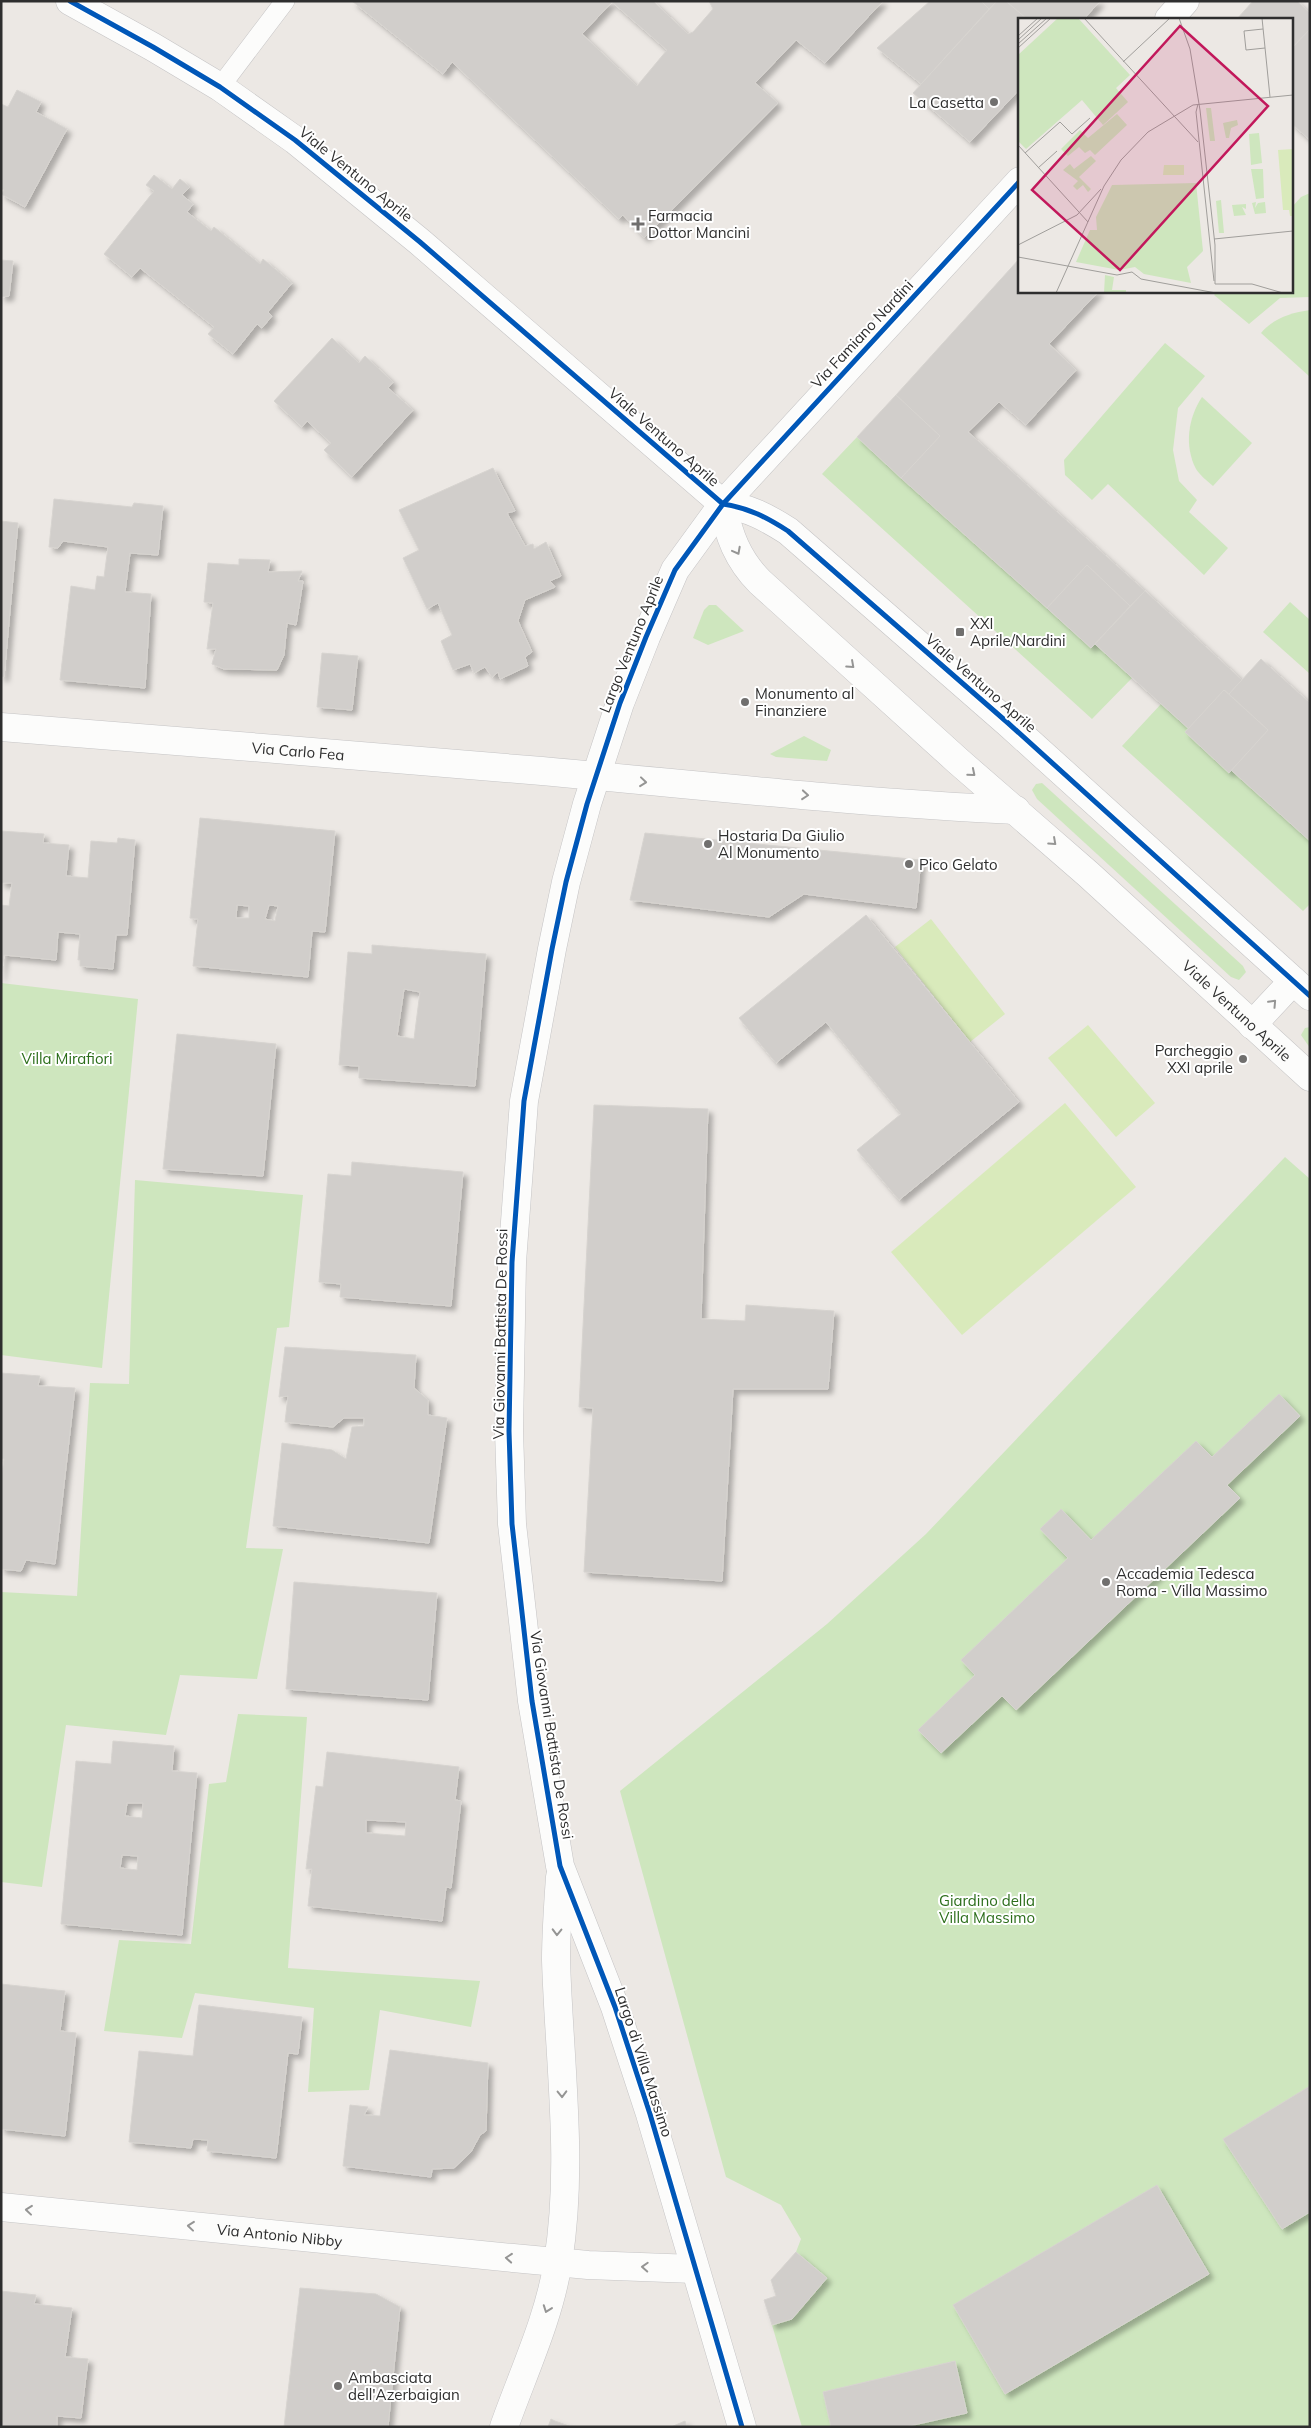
<svg xmlns="http://www.w3.org/2000/svg" width="1311" height="2428" font-family="Mulish,sans-serif">
	<style>
		.green { fill: #cee6be }
		.pitch { fill: #d9eabb }
		.building { fill: #d1cecb; stroke: #d7d4d0; fill-rule: evenodd; filter: url(#shadow) }
		.lines { fill: none; stroke-linecap: round; stroke-linejoin: round }
		.lane-casing { stroke: #c5c4c5; stroke-width: 20 }
		.street-casing { stroke: #c5c4c5; stroke-width: 29 }
		.secondary-casing { stroke: #c5c4c5; stroke-width: 29 }
		.lane { stroke: #fcfcfb; stroke-width: 19 }
		.street { stroke: #fcfcfb; stroke-width: 28 }
		.secondary { stroke: #fcfcfb; stroke-width: 28 }
		.cycleway-casing { stroke: #fff; stroke-width: 8 }
		.cycleway { stroke: #0057b8; stroke-width: 5 }
		.oneway { stroke: #959594 }
		.poi-dot { fill: #706f6e; stroke: #fff; stroke-width: 2 }
		.labels { text-anchor: middle; dominant-baseline: central; stroke-width: 4; stroke-linejoin: round; paint-order: stroke }
		.poi-label { font-size: 15px; fill: #2e2e2e; stroke: #fff; text-anchor: start }
		.street-label { font-size: 15px; fill: #2e2e2e; stroke: #fff }
		.park-label { font-size: 15px; fill: #2c6e1b; stroke: #fff }
		.inset-road { fill: none; stroke: #a09e9b; stroke-width: 1 }
		.view { fill: #c2185b; fill-opacity: 0.15; stroke: #c2185b; stroke-width: 2.5 }
		.inset-edge { fill: none; stroke: #2e2e2e; stroke-width: 2.5 }
	</style>
	<defs>
		<filter id="shadow"><feDropShadow dx="4.5" dy="4.5" stdDeviation="2.5" flood-color="#0004"/></filter>
	</defs>
	<rect width="100%" height="100%" fill="#ece8e4"/>
	<g class="green">
		<polygon points="1310,193 1310,297 1280,298 1249,324 1214,295 1218,291 1292,291 1292,207 1301,197"/>
		<path d="M1310,310V377L1261,333C1274,318 1290,313 1310,310Z"/>
		<polygon points="1165,343 1205,376 1178,408 1173,450 1179,481 1197,500 1189,512 1228,548 1204,575 1108,484 1092,500 1065,475 1064,460"/>
		<path d="M1202,397L1252,443L1213,486C1207,481 1200,475 1196,469C1184,446 1188,418 1202,397Z"/>
		<polygon points="857,437 1091,648 1095,644 1132,678 1092,719 822,474"/>
		<polygon points="1290,602 1310,620 1310,674 1263,632"/>
		<polygon points="709,605 716,605 744,631 708,645 693,638 704,610"/>
		<polygon points="1161,704 1189,729 1185,732 1229,773 1231,770 1310,841 1310,904 1303,911 1122,746"/>
		<polygon points="804,736 831,750 827,761 776,757 770,754"/>
		<polygon points="1042,783 1243,966 1246,972 1239,980 1231,977 1037,799 1032,790 1036,784"/>
		<polygon points="1,983 138,999 102,1368 1,1355"/>
		<polygon points="1310,1027 1310,1048 1301,1035 1305,1028"/>
		<polygon points="1285,1157 1310,1179 1309,2427 802,2427 772,2325 792,2319 826,2278 796,2252 801,2239 781,2205 726,2177 620,1791 827,1624 926,1534"/>
		<polygon points="135,1180 303,1195 289,1327 277,1328 246,1548 283,1549 257,1679 180,1675 166,1735 66,1725 42,1887 1,1882 1,1592 77,1596 90,1383 129,1384"/>
		<polygon points="238,1714 307,1717 288,1968 480,1981 471,2027 380,2010 369,2090 308,2092 314,2008 195,1993 182,2038 104,2031 119,1940 191,1944 209,1784 226,1782"/>
	</g>
	<g class="pitch">
		<polygon points="931,919 1005,1014 970,1042 895,947"/>
		<polygon points="1088,1025 1155,1103 1116,1137 1048,1058"/>
		<polygon points="1065,1103 1136,1187 962,1335 891,1252"/>
	</g>
	<g class="building">
		<path d="M352,1H653L688,34L693,32L713,9L709,1H883L825,63L796,40L755,83L778,103L644,238L623,215L619,219L452,62L443,74ZM612,2L667,50L637,86L582,34Z"/>
		<polygon points="930,1 981,1 989,9 921,84 877,48"/>
		<polygon points="981,1 997,1 989,9"/>
		<polygon points="997,1 1006,1 1027,19 1020,19 1020,89 970,142 913,93"/>
		<polygon points="1006,1 1100,1 1084,19 1027,19"/>
		<polygon points="1253,1 1297,1 1310,13 1310,29 1292,48 1292,19 1237,19"/>
		<polygon points="1310,29 1310,140 1292,124 1292,48"/>
		<polygon points="17,90 41,102 36,112 67,129 25,207 1,194 4,190 1,189 1,104 8,107"/>
		<polygon points="154,175 172,189 180,179 190,187 182,195 193,204 187,212 211,231 214,227 260,264 263,259 292,283 268,312 272,316 262,328 257,324 233,354 208,334 214,327 140,268 132,277 104,254 154,191 146,185"/>
		<polygon points="1020,258 1020,291 1099,291 1049,344 1076,370 1026,425 999,402 968,432 1145,591 1130,606 1087,565 1047,608 901,478 940,436 896,395"/>
		<polygon points="1,260 13,261 9,296 1,297"/>
		<polygon points="332,338 359,363 365,356 393,382 388,388 413,410 352,477 324,450 331,443 307,421 302,427 274,401"/>
		<polygon points="896,395 940,436 901,478 857,437"/>
		<polygon points="493,468 515,511 507,513 525,546 533,544 534,549 546,542 561,576 550,581 555,587 525,600 518,621 532,652 525,657 528,666 500,679 498,672 492,677 485,667 474,673 470,664 453,670 441,641 452,635 438,603 427,609 403,558 419,550 399,510"/>
		<polygon points="54,499 132,507 134,503 163,506 158,555 130,553 125,592 151,594 145,688 60,680 71,586 95,590 97,576 104,577 108,547 63,541 58,548 49,547"/>
		<polygon points="1,521 18,523 4,677 1,677"/>
		<polygon points="239,559 270,560 268,572 302,571 298,581 303,581 296,625 287,623 284,655 277,670 224,669 212,664 216,649 207,649 213,603 204,602 208,563 239,565"/>
		<polygon points="1087,565 1130,606 1091,648 1047,608"/>
		<polygon points="1145,591 1242,680 1229,694 1224,690 1189,729 1095,644"/>
		<polygon points="322,653 358,656 352,710 317,707"/>
		<polygon points="1261,659 1310,703 1310,841 1231,770 1268,730 1229,694"/>
		<polygon points="1224,690 1268,730 1229,773 1185,732"/>
		<path d="M200,818L335,831L325,932L312,931L308,977L193,966L198,919L190,918ZM237,905L249,906V918H236ZM269,905L278,906L275,921L265,919Z"/>
		<polygon points="1,831 44,834 43,843 69,845 66,876 88,878 91,841 117,843 118,838 135,840 127,935 116,935 113,969 80,966 80,960 78,960 80,934 58,932 56,960 4,955 1,977 1,905 9,906 12,883 1,883"/>
		<polygon points="645,833 921,860 916,908 804,894 769,917 630,900"/>
		<polygon points="866,915 1019,1102 899,1200 857,1150 901,1114 826,1022 776,1063 739,1018"/>
		<path d="M372,945L486,954L475,1086L359,1078V1066L339,1065L348,952L372,954ZM404,989L420,992L414,1039L397,1036Z"/>
		<polygon points="177,1034 276,1044 263,1176 163,1169"/>
		<polygon points="594,1105 708,1109 701,1319 745,1321 746,1305 834,1311 828,1389 733,1389 722,1581 584,1572 593,1408 579,1407"/>
		<polygon points="352,1162 463,1172 451,1306 340,1297 341,1284 319,1282 328,1174 351,1176"/>
		<polygon points="285,1347 416,1355 414,1388 428,1400 428,1415 447,1418 429,1543 273,1526 282,1443 332,1450 346,1459 352,1427 364,1426 364,1418 344,1418 333,1427 285,1422 288,1396 279,1397"/>
		<polygon points="1,1373 40,1376 38,1386 75,1388 55,1564 26,1560 21,1571 1,1569 1,1479 4,1459 1,1459"/>
		<polygon points="1279,1394 1300,1416 1227,1485 1240,1498 1016,1710 1002,1696 941,1753 918,1730 975,1675 961,1660 1068,1558 1040,1529 1061,1509 1091,1540 1196,1441 1212,1457"/>
		<polygon points="294,1582 437,1593 428,1700 286,1689"/>
		<path d="M113,1741L174,1746L172,1771L197,1773L182,1935L61,1924L76,1761L111,1764ZM127,1803H143L142,1818L125,1816ZM122,1855L138,1856L137,1870L120,1868Z"/>
		<path d="M327,1752L459,1767L455,1800L461,1801L451,1888L446,1887L442,1921L308,1906L312,1869H306L316,1786L323,1787ZM366,1820L406,1822L405,1836L366,1833Z"/>
		<polygon points="1,1984 65,1991 60,2031 76,2033 65,2136 1,2129"/>
		<polygon points="199,2005 302,2017 298,2054 288,2053 276,2158 207,2151 208,2140 193,2139 191,2148 129,2142 139,2051 193,2056"/>
		<polygon points="390,2050 488,2063 486,2131 480,2135 471,2152 454,2168 432,2169 431,2177 343,2166 350,2105 368,2107 364,2115 380,2116"/>
		<polygon points="1310,2086 1310,2212 1282,2229 1223,2139"/>
		<polygon points="1157,2185 1209,2274 1005,2394 953,2305"/>
		<polygon points="796,2252 827,2278 792,2319 772,2325 764,2300 776,2296 771,2280"/>
		<polygon points="300,2288 376,2294 400,2307 388,2427 284,2427"/>
		<polygon points="1,2291 36,2295 34,2304 72,2308 65,2357 88,2359 81,2418 57,2416 57,2427 1,2427"/>
		<polygon points="955,2361 967,2413 905,2427 831,2427 823,2392"/>
		<polygon points="551,2419 555,2421 572,2427 548,2427"/>
		<polygon points="685,2421 687,2427 671,2427"/>
	</g>
	<g class="lines">
		<g class="lane-casing">
			<polyline id="lane" points="220,87 285,1"/>
		</g>
		<g class="street-casing">
			<g id="street">
				<polyline points="1169,19 1185,1"/>
				<path id="s1" d="M1,727C181,742 362,755 542,771C700,785 858,803 1016,810"/>
				<polyline points="1252,1025 1293,981"/>
				<path id="s2" d="M1,2207L513,2258L588,2265L694,2269"/>
				<path d="M504,2427C523,2373 549,2319 558,2262C574,2163 559,2060 556,1960C556,1933 558,1905 560,1877"/>
				<polyline points="742,2427 650,2114 615,2007 560,1866 532,1701 512,1524 509,1431 512,1262 524,1101 552,949 566,882 587,804 620,703 646,637 675,570 723,504 1020,181"/>
			</g>
		</g>
		<g class="secondary-casing">
			<g id="secondary">
				<path d="M70,1L153,47L220,87L295,140L420,242L723,504C749,508 766,517 788,531L1008,723L1310,996"/>
				<path id="s3" d="M723,504C728,535 738,560 760,582L958,761L1088,874L1310,1077"/>
			</g>
		</g>
		<use href="#lane" class="lane"/>
		<use href="#street" class="street"/>
		<use href="#secondary" class="secondary"/>
		<g class="cycleway-casing">
			<g id="cycleway">
				<path d="M70,1L153,47L220,87L295,140L420,242L723,504C749,508 766,517 788,531L1008,723L1310,996"/>
				<polyline points="742,2427 650,2114 615,2007 560,1866 532,1701 512,1524 509,1431 512,1262 524,1101 552,949 566,882 587,804 620,703 646,637 675,570 723,504 1020,181"/>
			</g>
		</g>
		<use href="#cycleway" class="cycleway"/>
	</g>
	<defs><path id="oneway-chevron" d="M-2-3.5L2.5 0L-2 3.5" fill="none" stroke-width="1.6" stroke-linecap="round" stroke-linejoin="round" transform="scale(1.25)"/></defs>
	<g class="oneway">
		<use href="#oneway-chevron" transform="translate(737 551) rotate(62)"/>
		<use href="#oneway-chevron" transform="translate(851 665) rotate(42)"/>
		<use href="#oneway-chevron" transform="translate(972 773) rotate(40)"/>
		<use href="#oneway-chevron" transform="translate(643 782) rotate(6)"/>
		<use href="#oneway-chevron" transform="translate(805 795) rotate(5)"/>
		<use href="#oneway-chevron" transform="translate(1053 842) rotate(42)"/>
		<use href="#oneway-chevron" transform="translate(1273 1003) rotate(-47)"/>
		<use href="#oneway-chevron" transform="translate(557 1932) rotate(91)"/>
		<use href="#oneway-chevron" transform="translate(562 2094) rotate(89)"/>
		<use href="#oneway-chevron" transform="translate(29 2210) rotate(-174)"/>
		<use href="#oneway-chevron" transform="translate(191 2226) rotate(-174)"/>
		<use href="#oneway-chevron" transform="translate(509 2258) rotate(-175)"/>
		<use href="#oneway-chevron" transform="translate(645 2267) rotate(-177)"/>
		<use href="#oneway-chevron" transform="translate(547 2309) rotate(110)"/>
	</g>
	<g class="poi-dot">
		<circle cx="994" cy="102" r="5"/>
		<path d="M635.5 216.5h5v5h5v5h-5v5h-5v-5h-5v-5h5z"/>
		<rect x="955" y="627" width="10" height="10" rx="2.5"/>
		<circle cx="745" cy="702" r="5"/>
		<circle cx="708" cy="844" r="5"/>
		<circle cx="909" cy="864" r="5"/>
		<circle cx="1243" cy="1059" r="5"/>
		<circle cx="1106" cy="1582" r="5"/>
		<circle cx="338" cy="2386" r="5"/>
	</g>
	<g class="labels">
		<g class="poi-label">
			<text x="984" y="102" text-anchor="end">La Casetta</text>
			<text x="648" y="215">Farmacia<tspan x="648" dy="17">Dottor Mancini</tspan></text>
			<text x="970" y="623">XXI<tspan x="970" dy="17">Aprile/Nardini</tspan></text>
			<text x="755" y="693">Monumento al<tspan x="755" dy="17">Finanziere</tspan></text>
			<text x="718" y="835">Hostaria Da Giulio<tspan x="718" dy="17">Al Monumento</tspan></text>
			<text x="919" y="864">Pico Gelato</text>
			<text x="1233" y="1050" text-anchor="end">Parcheggio<tspan x="1233" dy="17">XXI aprile</tspan></text>
			<text x="1116" y="1573">Accademia Tedesca<tspan x="1116" dy="17">Roma - Villa Massimo</tspan></text>
			<text x="348" y="2377">Ambasciata<tspan x="348" dy="17">dell'Azerbaigian</tspan></text>
		</g>
		<g class="street-label">
			<text transform="translate(356 174) rotate(39)">Viale Ventuno Aprile</text>
			<text transform="translate(862 334) rotate(-47)">Via Famiano Nardini</text>
			<text transform="translate(664 437) rotate(41)">Viale Ventuno Aprile</text>
			<text transform="translate(631 644) rotate(-68)">Largo Ventuno Aprile</text>
			<text transform="translate(981 683) rotate(41)">Viale Ventuno Aprile</text>
			<text stroke="none"><textPath href="#s1" startOffset="298">Via Carlo Fea</textPath></text>
			<text stroke="none"><textPath href="#s3" startOffset="729">Viale Ventuno Aprile</textPath></text>
			<text transform="translate(500 1334) rotate(-89)">Via Giovanni Battista De Rossi</text>
			<text transform="translate(552 1735) rotate(81)">Via Giovanni Battista De Rossi</text>
			<text transform="translate(644 2062) rotate(72)">Largo di Villa Massimo</text>
			<text stroke="none"><textPath href="#s2" startOffset="280">Via Antonio Nibby</textPath></text>
		</g>
		<g class="park-label">
			<text x="67" y="1058">Villa Mirafiori</text>
			<text x="987" y="1900">Giardino della<tspan x="987" dy="17">Villa Massimo</tspan></text>
		</g>
	</g>
	<g transform="translate(1018 18)">
		<rect width="275" height="275" fill="#ece8e4"/>
		<path d="M40,0H60L112,57L98,70L110,84L85,107L64,82L8,131L0,123V37ZM188,90H193L197,123H192ZM99,96L109,107L77,137L72,132L67,135L61,129L50,138L43,131L62,112L70,120ZM219,102L220,107L213,110L211,120H208L205,105ZM241,115L244,145L233,147L231,116ZM73,138L78,143L61,159L73,171L70,174L65,167L59,172L55,168L60,163L45,152L52,146L56,151ZM233,151H245L246,180L238,181ZM178,165L185,233L169,249L173,265L126,256L117,249L101,252L58,244L72,212H79L78,199L94,167ZM203,182L206,215H201L198,183ZM238,184L237,190L240,185L247,184L248,195L237,196L234,185ZM228,186V191L224,189L228,197L216,198L214,187ZM87,257L96,259L94,272H108V275H86Z" fill="#cee6be"/>
		<path d="M275,131V198H272L271,192H265L260,132ZM146,147H166V157H145Z" fill="#d9eabb"/>
		<path class="inset-road" d="M66,0L180,124M161,0L172,31L182,92L197,227V266M244,0L252,79M245,11L226,13L228,32L247,30M0,18L20,0M0,22L24,0M0,26L29,0M0,30L33,0M105,44L152,0M180,86L178,94L196,263M0,127L70,204M7,135L42,104L54,116L72,100M20,150L39,133M196,221L275,213M0,227L59,197L83,171M0,239L99,257L114,254L123,261L198,275M197,266H234L265,275M38,275L86,168L103,142L130,114L175,87L275,77"/>
		<path class="view" d="M162,8L250,88L102,252L14,172Z"/>
		<rect width="275" height="275" class="inset-edge"/>
	</g>
	<rect width="1311" height="2428" fill="none" stroke="#2e2e2e" stroke-width="5"/>
</svg>
